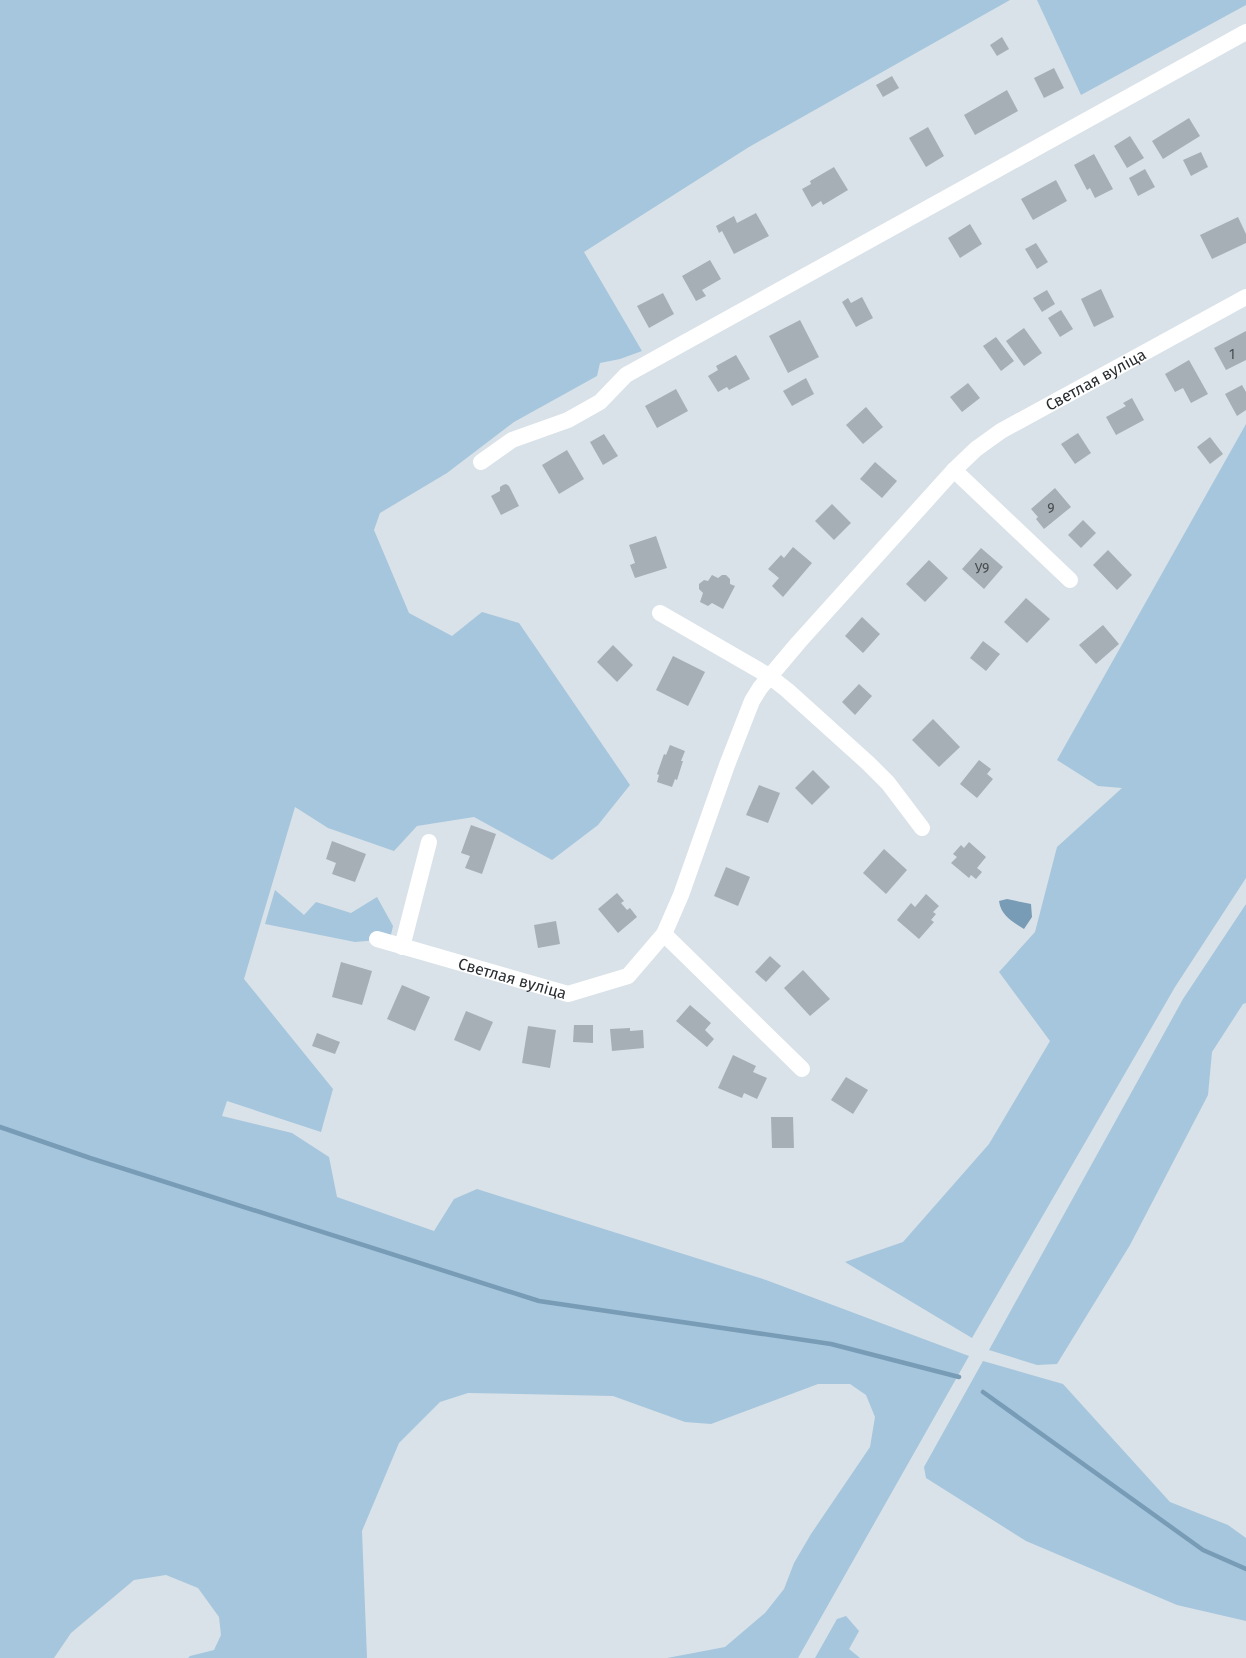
<svg xmlns="http://www.w3.org/2000/svg" width="1246" height="1658" font-family="'Fira Sans',sans-serif">
	<style>
		.green { fill: #a6c6dd }
		.water { fill: #789cb5 }
		.lines { fill: none; stroke-linecap: round; stroke-linejoin: round }
		.stream { stroke: #789cb5; stroke-width: 4.5 }
		.building { fill: #a6afb5 }
		.minor { stroke: #fff; stroke-width: 16 }
		.labels { text-anchor: middle; dominant-baseline: central; stroke-width: 6; stroke-linejoin: round; paint-order: stroke }
		.number-label { font-size: 14px; fill: #484e50 }
		.street-label { font-size: 16px; fill: #292d2f; stroke: #d9e2e8 }
	</style>
	<rect width="100%" height="100%" fill="#d9e2e8"/>
	<g class="green">
		<polygon points="0,0 1010,0 749,147 584,252 642,351 620,359 600,363 597,376 514,422 447,473 380,513 374,530 409,613 452,636 482,612 519,623 630,785 598,825 552,860 474,817 417,826 394,851 328,828 295,807 244,979 333,1089 321,1132 227,1101 222,1116 292,1133 329,1157 337,1197 434,1231 454,1199 477,1189 766,1280 969,1356 798,1658 667,1658 725,1647 765,1613 784,1589 794,1563 811,1534 870,1447 875,1417 866,1395 850,1384 818,1384 711,1424 685,1422 613,1396 468,1393 440,1402 399,1443 362,1531 367,1658 188,1658 190,1656 214,1650 221,1635 219,1617 198,1588 166,1575 134,1580 71,1633 54,1658 0,1658"/>
		<polygon points="1037,0 1246,0 1246,5 1081,95"/>
		<polygon points="1246,424 1246,878 1175,987 972,1338 845,1262 903,1242 989,1144 1050,1041 999,972 1035,932 1057,847 1122,788 1098,786 1057,760"/>
		<polygon points="275,890 304,915 316,902 351,913 377,897 393,926 390,939 355,942 265,924"/>
		<polygon points="1246,904 1246,1003 1243,1004 1212,1052 1208,1095 1130,1245 1057,1364 1037,1365 989,1350 1183,999"/>
		<polygon points="983,1361 1063,1384 1170,1502 1228,1525 1246,1538 1246,1621 1177,1605 1026,1541 926,1478 924,1467"/>
		<polygon points="846,1616 859,1631 849,1649 860,1658 815,1658 837,1619"/>
	</g>
	<path class="water" d="M1007,899L1031,904L1032,917L1024,929C1013,922 1001,916 999,901Z"/>
	<g class="lines">
		<g class="stream">
			<polyline points="0,1127 90,1158 539,1301 831,1344 959,1377"/>
			<polyline points="983,1392 1203,1550 1246,1569"/>
		</g>
	</g>
	<g class="building">
		<polygon points="1002,37 1009,49 997,56 990,45"/>
		<polygon points="1054,68 1064,88 1044,98 1034,78"/>
		<polygon points="892,76 899,88 883,97 876,85"/>
		<polygon points="1007,90 1018,111 975,135 964,115"/>
		<polygon points="1189,118 1200,136 1163,159 1152,141"/>
		<polygon points="928,127 944,156 926,167 909,138"/>
		<polygon points="1130,136 1144,158 1127,168 1114,146"/>
		<polygon points="1201,152 1208,167 1191,176 1183,160"/>
		<polygon points="1094,154 1113,189 1095,198 1090,188 1087,190 1074,165"/>
		<polygon points="834,167 848,190 823,205 821,201 812,207 802,189 811,184 810,181"/>
		<polygon points="1145,169 1155,187 1138,196 1129,178"/>
		<polygon points="1056,180 1067,201 1033,220 1021,199"/>
		<polygon points="756,213 769,236 734,254 722,231 719,233 716,226 734,216 737,223"/>
		<polygon points="1238,217 1246,234 1246,243 1212,259 1200,235"/>
		<polygon points="970,224 982,244 960,258 948,238"/>
		<polygon points="1036,243 1048,262 1037,269 1025,249"/>
		<polygon points="710,260 721,279 702,290 706,296 696,301 682,276"/>
		<polygon points="1101,289 1114,317 1094,327 1081,299"/>
		<polygon points="1047,290 1055,304 1042,312 1033,298"/>
		<polygon points="663,293 674,314 649,328 637,306"/>
		<polygon points="862,297 873,318 856,327 842,302 848,298 851,303"/>
		<polygon points="1061,310 1073,329 1060,337 1048,318"/>
		<polygon points="800,320 819,357 788,373 769,336"/>
		<polygon points="1024,328 1042,353 1024,366 1006,341"/>
		<polygon points="1246,331 1246,360 1226,370 1214,348"/>
		<polygon points="996,337 1014,361 1001,371 983,346"/>
		<polygon points="736,355 750,379 729,390 727,387 718,392 708,376 718,370 716,366"/>
		<polygon points="1189,360 1208,394 1191,403 1183,388 1175,392 1165,374"/>
		<polygon points="806,378 814,394 792,406 783,391"/>
		<polygon points="968,383 980,398 962,412 950,397"/>
		<polygon points="1242,385 1246,392 1246,410 1237,416 1225,394"/>
		<polygon points="676,389 688,411 657,428 645,406"/>
		<polygon points="1132,398 1144,420 1116,435 1106,417 1126,406 1123,403"/>
		<polygon points="866,407 883,427 863,444 846,425"/>
		<polygon points="1078,433 1091,453 1075,464 1061,444"/>
		<polygon points="604,434 618,456 603,465 590,442"/>
		<polygon points="1210,437 1223,454 1210,464 1197,447"/>
		<polygon points="567,450 584,479 559,494 542,465"/>
		<polygon points="875,462 897,481 882,498 860,479"/>
		<polygon points="506,484 509,486 519,506 501,515 491,496 500,491 500,487 503,485"/>
		<polygon points="1055,488 1071,507 1044,529 1036,519 1038,517 1031,509"/>
		<polygon points="832,504 851,523 834,540 815,521"/>
		<polygon points="1083,520 1096,533 1081,548 1068,535"/>
		<polygon points="656,536 667,568 635,578 630,565 635,563 629,545"/>
		<polygon points="793,547 812,563 783,597 772,586 779,578 768,569 781,555 784,558"/>
		<polygon points="981,548 1003,567 984,589 962,569"/>
		<polygon points="1108,550 1132,575 1117,590 1093,565"/>
		<polygon points="929,560 948,578 925,602 906,584"/>
		<polygon points="712,575 718,578 722,575 726,575 730,579 730,584 735,586 723,609 712,603 708,606 700,602 703,593 699,589 699,584 704,580 708,581"/>
		<polygon points="1026,598 1050,619 1027,643 1004,622"/>
		<polygon points="862,617 880,634 863,653 845,636"/>
		<polygon points="1103,625 1119,644 1096,664 1079,645"/>
		<polygon points="983,641 1000,654 986,671 970,658"/>
		<polygon points="613,645 633,665 617,682 597,662"/>
		<polygon points="673,656 705,672 688,706 656,690"/>
		<polygon points="859,684 872,696 855,715 842,702"/>
		<polygon points="933,719 960,747 939,767 912,740"/>
		<polygon points="670,745 685,751 681,761 683,761 677,780 675,779 672,787 657,782 659,775 657,774 664,754 666,755"/>
		<polygon points="979,760 991,769 987,774 993,779 977,798 960,784"/>
		<polygon points="813,770 830,787 812,805 795,788"/>
		<polygon points="759,785 780,793 768,823 746,815"/>
		<polygon points="471,825 496,834 482,874 465,868 470,856 461,853"/>
		<polygon points="332,841 366,854 355,882 332,874 336,863 326,859"/>
		<polygon points="969,842 986,857 977,868 982,872 976,879 971,875 969,878 951,863 957,857 953,854 961,845 964,848"/>
		<polygon points="884,849 907,870 886,894 863,873"/>
		<polygon points="726,867 750,877 738,906 714,896"/>
		<polygon points="617,893 624,901 621,903 627,910 630,908 637,917 618,933 598,909"/>
		<polygon points="926,894 939,906 933,912 936,914 931,920 934,922 919,939 897,920 911,903 915,907"/>
		<polygon points="556,921 560,944 538,948 534,925"/>
		<polygon points="770,956 781,966 766,982 755,972"/>
		<polygon points="341,962 372,971 362,1005 332,997"/>
		<polygon points="803,970 830,999 810,1016 784,988"/>
		<polygon points="402,985 430,997 415,1031 387,1019"/>
		<polygon points="690,1005 711,1023 705,1030 714,1039 707,1047 676,1021"/>
		<polygon points="466,1011 493,1022 480,1051 454,1040"/>
		<polygon points="574,1025 593,1025 593,1043 573,1042"/>
		<polygon points="528,1026 556,1030 550,1068 522,1063"/>
		<polygon points="630,1028 630,1031 643,1030 644,1048 612,1051 610,1029"/>
		<polygon points="317,1033 340,1042 335,1054 312,1046"/>
		<polygon points="733,1055 756,1066 753,1072 767,1078 757,1099 744,1093 742,1098 718,1088"/>
		<polygon points="846,1077 868,1090 853,1114 831,1100"/>
		<polygon points="771,1117 793,1117 794,1148 772,1148"/>
	</g>
	<g class="lines">
		<g class="minor">
			<polyline points="481,462 512,440 568,420 600,402 626,375 1246,32"/>
			<polyline points="954,470 1070,580"/>
			<polyline points="660,613 769,676 787,690 869,764 888,783 922,828"/>
			<polyline points="664,934 802,1069"/>
			<path id="s1" d="M377,939L568,994L628,976L664,934L681,895L727,765L752,701L760,688L798,643L954,470L976,449L1001,431L1246,297"/>
			<polyline points="402,947 429,842"/>
		</g>
	</g>
	<g class="labels">
		<g class="number-label">
			<text x="1232" y="354">1</text>
			<text x="1051" y="508">9</text>
			<text x="982" y="568">У9</text>
		</g>
		<g class="street-label">
			<text stroke="none"><textPath href="#s1" startOffset="1042">Светлая вуліца</textPath></text>
			<text stroke="none"><textPath href="#s1" startOffset="141">Светлая вуліца</textPath></text>
		</g>
	</g>
</svg>
